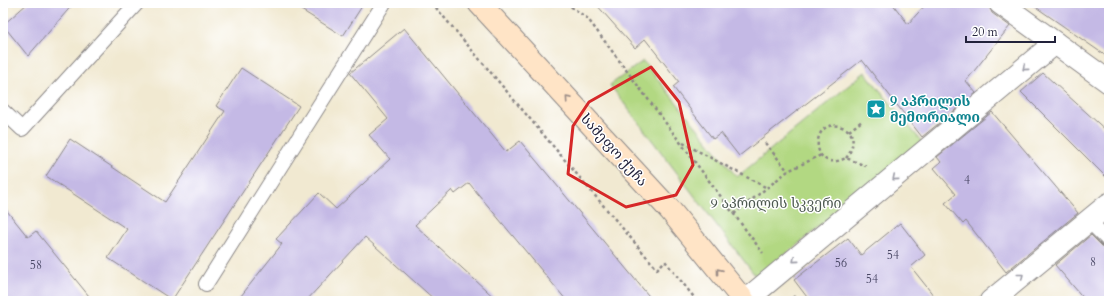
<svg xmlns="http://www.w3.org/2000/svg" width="1112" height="304" font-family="Cardo,'Noto Serif Georgian',serif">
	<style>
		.green { fill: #b2d882; stroke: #6a7d5e }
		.building { fill: #c4b9e5 }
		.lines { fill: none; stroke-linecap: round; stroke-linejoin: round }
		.lane-casing { stroke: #8a8686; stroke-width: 16 }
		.street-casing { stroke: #8a8686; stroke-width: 24 }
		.secondary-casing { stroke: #8a8686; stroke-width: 24 }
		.path { stroke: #8a8686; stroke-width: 2.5; stroke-dasharray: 3 3; stroke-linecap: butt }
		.lane { stroke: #fff; stroke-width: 14 }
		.street { stroke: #fff; stroke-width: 22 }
		.secondary { stroke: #ffe4c6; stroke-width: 22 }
		.oneway { stroke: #9c9ca7 }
		.oneway2 { stroke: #9c8d87 }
		.marked { fill: none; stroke: #d62828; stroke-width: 3; stroke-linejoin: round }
		.labels { text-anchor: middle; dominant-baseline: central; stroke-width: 3; stroke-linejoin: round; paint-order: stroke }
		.number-label { font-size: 12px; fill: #4a4866 }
		.culture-label { font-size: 14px; font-weight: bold; fill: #0d838f; stroke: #fff; text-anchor: start }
		.street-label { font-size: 14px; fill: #22223b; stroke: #fff }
		.park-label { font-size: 14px; fill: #4d5950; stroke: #fff }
	</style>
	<rect width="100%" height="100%" fill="#fff"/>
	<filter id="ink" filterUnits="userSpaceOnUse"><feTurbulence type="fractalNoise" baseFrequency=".025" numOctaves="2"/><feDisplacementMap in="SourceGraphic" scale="8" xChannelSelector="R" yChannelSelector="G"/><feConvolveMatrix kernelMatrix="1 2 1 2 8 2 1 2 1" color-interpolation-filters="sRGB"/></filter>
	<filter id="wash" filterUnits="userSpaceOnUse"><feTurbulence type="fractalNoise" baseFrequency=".012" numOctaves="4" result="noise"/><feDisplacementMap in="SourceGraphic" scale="16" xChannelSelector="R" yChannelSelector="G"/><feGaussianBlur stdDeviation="0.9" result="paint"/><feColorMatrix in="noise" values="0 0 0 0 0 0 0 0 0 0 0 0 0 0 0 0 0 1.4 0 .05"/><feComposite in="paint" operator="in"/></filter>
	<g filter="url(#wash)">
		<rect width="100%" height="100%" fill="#f1e9d1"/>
		<polygon class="green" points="643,61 737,177 865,72 922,142 757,278 610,85"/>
		<g id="blocks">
			<g class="building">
				<polygon points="28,3 74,3 28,56 3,25"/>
				<polygon points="290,3 364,3 343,36"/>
				<polygon points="595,3 892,3 908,24 927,3 988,3 992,13 1010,26 966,81 976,93 922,137 862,60 739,156 721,133 713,139 673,87 679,82 645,39 635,48"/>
				<polygon points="1030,3 1109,3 1109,58"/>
				<polygon points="404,28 506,152 520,141 653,301 567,301 469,183 455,194 452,190 415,225 498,301 436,301 365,237 306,301 237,301 282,244 276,239 319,193 336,209 390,159 369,135 388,119 350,73"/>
				<polygon points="241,68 299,106 172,300 108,258 127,229 46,176 70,139 165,202 225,111 216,106"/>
				<polygon points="1043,73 1109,133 1109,180 1021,92"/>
				<polygon points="992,112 1078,213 1006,272 966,221 963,224 945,203 956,194 934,168 941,162 937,157"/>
				<polygon points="3,206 28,237 36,231 93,301 3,301"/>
				<polygon points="900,223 925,255 911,267 938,301 810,301 794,280 848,238 861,255"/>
				<polygon points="1091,235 1103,247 1109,250 1109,301 1086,301 1055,265"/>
			</g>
		</g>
	</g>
	<g filter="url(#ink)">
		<use href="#blocks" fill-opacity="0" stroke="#8a8686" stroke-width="1"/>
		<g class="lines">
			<g class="lane-casing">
				<g id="lane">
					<polyline points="3,111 22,129 137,3"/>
					<polyline points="1089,221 1109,241"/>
					<polyline points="206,284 384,3"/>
				</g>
			</g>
			<g class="street-casing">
				<g id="street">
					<polyline points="1000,3 1109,82"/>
					<polyline points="745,301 1055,43"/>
					<polyline points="991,301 1109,204"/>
				</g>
			</g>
			<g class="secondary-casing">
				<polyline id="secondary" points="479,3 670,210 744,301"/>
			</g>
			<g class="path">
				<polyline points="432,3 657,269 665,261 697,301"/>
				<polyline points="566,3 588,19 597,31 763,253"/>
				<polyline points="849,131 862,121"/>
				<polyline points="683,143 767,188"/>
				<polyline points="765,143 788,171"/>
				<path d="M846,158C854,148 857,132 842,127C809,115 809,176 846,158L866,166"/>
				<polyline points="734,214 788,171 821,155"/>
				<polyline points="793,296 797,301"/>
			</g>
			<use href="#lane" class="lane"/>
			<use href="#street" class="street"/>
			<use href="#secondary" class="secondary"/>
		</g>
		<defs><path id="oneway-chevron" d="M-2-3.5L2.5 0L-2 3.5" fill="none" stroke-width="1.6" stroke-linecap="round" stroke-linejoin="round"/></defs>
		<g class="oneway">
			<use href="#oneway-chevron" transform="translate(1025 68) rotate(140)"/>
			<use href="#oneway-chevron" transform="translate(895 178) rotate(140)"/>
			<use href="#oneway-chevron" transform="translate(795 260) rotate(140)"/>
			<use href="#oneway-chevron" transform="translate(1021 276) rotate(-39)"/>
		</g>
		<g class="oneway2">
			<use href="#oneway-chevron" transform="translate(568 99) rotate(-132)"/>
			<use href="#oneway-chevron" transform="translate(719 271) rotate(-129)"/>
		</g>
	</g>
	<path class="marked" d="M651,67L679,102L693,165L676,195L626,207L568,174L573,126L589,102Z"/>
	<defs>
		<g id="sight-square" transform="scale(1)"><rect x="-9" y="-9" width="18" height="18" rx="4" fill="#0f9aa8" stroke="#fff"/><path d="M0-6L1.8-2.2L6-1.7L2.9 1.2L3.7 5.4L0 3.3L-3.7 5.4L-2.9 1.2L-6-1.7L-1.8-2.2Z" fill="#fff"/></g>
	</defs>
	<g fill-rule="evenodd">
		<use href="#sight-square" x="876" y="109"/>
	</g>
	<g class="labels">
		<g class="number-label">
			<text x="967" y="180">4</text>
			<text x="893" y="255">54</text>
			<text x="1093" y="262">8</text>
			<text x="841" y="263">56</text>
			<text x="36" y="265">58</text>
			<text x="872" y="279">54</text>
		</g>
		<g class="culture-label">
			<text x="890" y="101">9 აპრილის<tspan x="890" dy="16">მემორიალი</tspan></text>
		</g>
		<g class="street-label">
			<text transform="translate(614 150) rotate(48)">სამეფო ქუჩა</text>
		</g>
		<g class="park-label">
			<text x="776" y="203">9 აპრილის სკვერი</text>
		</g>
	</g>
	<rect width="1112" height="304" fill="none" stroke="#fff" stroke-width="16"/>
	<path d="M966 36v6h89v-6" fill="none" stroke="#22223b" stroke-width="2"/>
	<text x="972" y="36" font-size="12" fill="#22223b" stroke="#ffffff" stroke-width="3" paint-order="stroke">20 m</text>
</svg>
